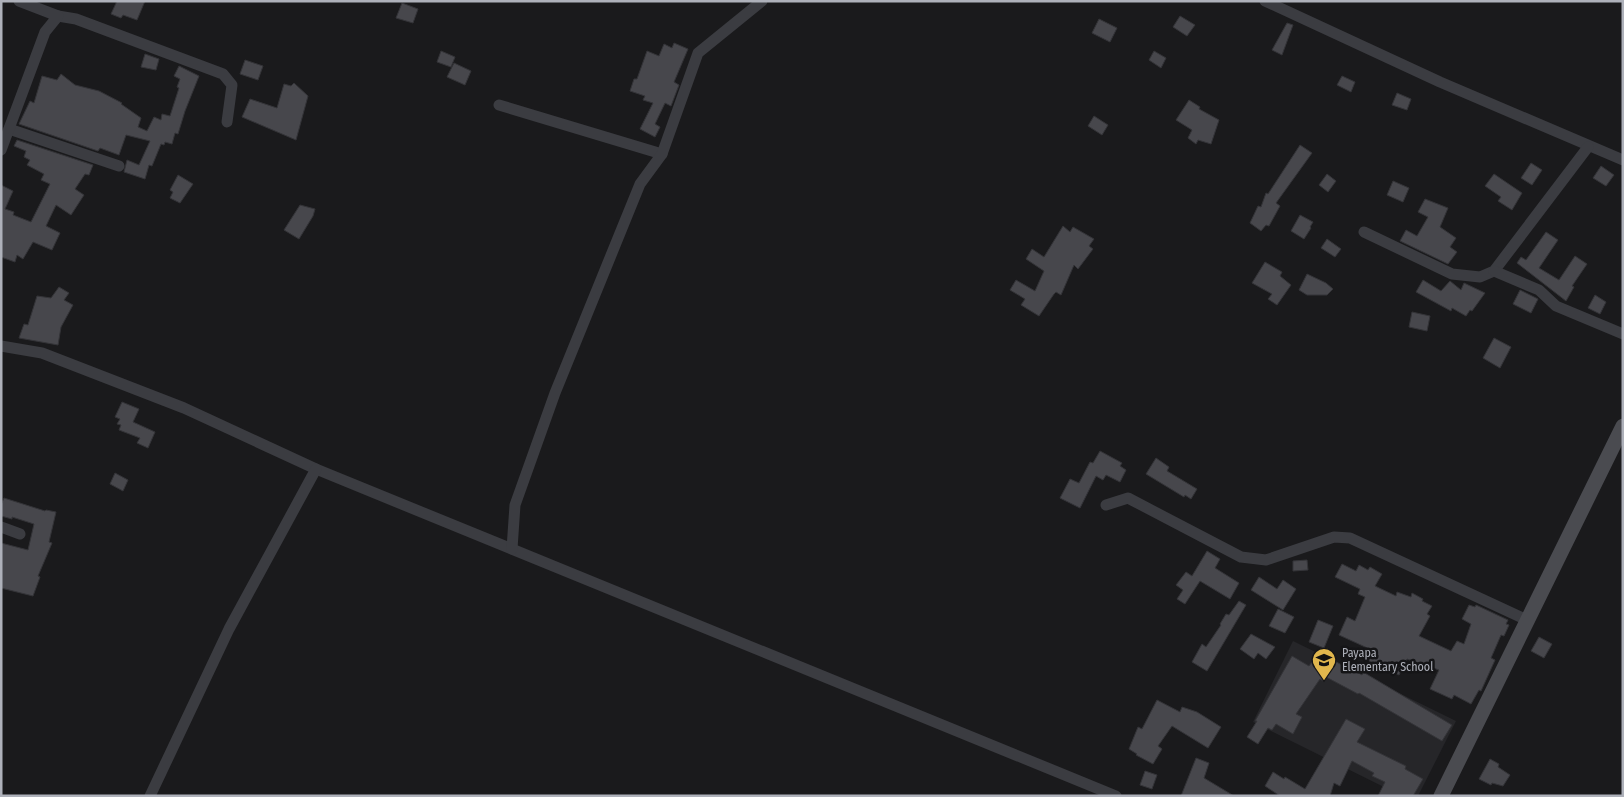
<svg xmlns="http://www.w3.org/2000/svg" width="1624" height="797" font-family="'Fira Sans Condensed',sans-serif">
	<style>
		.built { fill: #262629 }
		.building { fill: #47474c; stroke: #343438 }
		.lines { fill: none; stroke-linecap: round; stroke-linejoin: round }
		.minor { stroke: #3b3c41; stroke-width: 11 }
		.secondary { stroke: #4a4b50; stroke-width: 15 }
		.labels { text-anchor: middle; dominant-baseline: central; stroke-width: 5; stroke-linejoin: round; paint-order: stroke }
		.poi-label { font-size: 12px; fill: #aeb1ba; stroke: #151517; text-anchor: start }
	</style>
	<rect width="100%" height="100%" fill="#1a1a1c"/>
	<polygon class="built" points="1293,641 1456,721 1418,796 1402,796 1253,722"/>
	<g class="building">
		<polygon points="117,1 145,1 137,20 123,15 121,18 111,14"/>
		<polygon points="402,3 418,9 413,23 396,18"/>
		<polygon points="1180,16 1195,25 1187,36 1173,27"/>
		<polygon points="1099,19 1117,28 1110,42 1092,33"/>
		<polygon points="1287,23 1293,25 1282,55 1272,50"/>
		<polygon points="674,43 688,49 674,82 679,85 671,106 665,103 655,124 660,127 655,137 640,129 653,103 643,100 645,96 630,91 634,79 637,79 647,51 659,56 664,44 672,48"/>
		<polygon points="441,51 455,57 451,67 437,62"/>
		<polygon points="1154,51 1166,58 1161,68 1149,60"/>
		<polygon points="145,54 159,59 156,70 141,67"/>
		<polygon points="245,60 263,66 258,80 240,74"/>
		<polygon points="454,63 471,71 465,85 447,77"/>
		<polygon points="179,66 199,76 185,111 178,134 175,133 172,144 165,142 164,145 161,144 152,166 149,165 145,179 124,172 127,160 139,165 150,141 126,135 119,155 100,148 98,151 19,124 30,101 34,103 42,76 57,80 61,74 75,85 99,91 122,103 121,104 141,118 138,127 147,131 154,117 161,120 162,114 170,116 179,88 177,87 180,79 174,76"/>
		<polygon points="1342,76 1355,82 1351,92 1337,85"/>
		<polygon points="294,83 308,96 296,140 242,117 250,99 277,108 284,84 291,86"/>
		<polygon points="1397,93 1411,99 1407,110 1392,105"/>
		<polygon points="1189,100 1200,107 1199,109 1219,120 1211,144 1198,140 1196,144 1188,138 1192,130 1176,120"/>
		<polygon points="1094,116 1108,125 1102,135 1088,126"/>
		<polygon points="17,140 93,165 89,175 85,174 75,189 84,195 71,215 56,205 46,226 60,233 52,250 33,242 23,259 17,255 15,262 1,257 1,185 13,191 5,209 14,212 13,215 31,222 50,184 41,180 44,174 27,165 30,160 24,157 26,151 14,146"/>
		<polygon points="1300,145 1312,153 1276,203 1280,206 1269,226 1266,225 1261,231 1250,223 1258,206 1261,207 1266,193 1268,194"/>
		<polygon points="1531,163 1542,170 1532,185 1521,178"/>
		<polygon points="1601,166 1614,175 1606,186 1593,178"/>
		<polygon points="1327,174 1336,181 1328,192 1319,185"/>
		<polygon points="1494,174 1522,193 1512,210 1498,201 1501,197 1485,186"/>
		<polygon points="178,175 193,184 180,203 170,198 173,192 170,190"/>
		<polygon points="1393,181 1409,188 1403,202 1387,195"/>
		<polygon points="1425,199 1448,208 1440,227 1456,238 1450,247 1457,252 1448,264 1400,241 1406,230 1417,236 1428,217 1418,212"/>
		<polygon points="300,205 315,209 313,216 299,239 284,230"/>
		<polygon points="1300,215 1313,222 1310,227 1311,228 1304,239 1291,231"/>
		<polygon points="1063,226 1070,232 1073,227 1094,239 1089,246 1093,249 1078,269 1074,265 1061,295 1056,292 1054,294 1039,316 1021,305 1025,299 1010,290 1016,280 1035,291 1044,271 1026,259 1032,249 1044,257"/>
		<polygon points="1546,232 1558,240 1539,268 1559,280 1575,256 1587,264 1572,286 1574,287 1566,301 1517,263 1521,257 1526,260"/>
		<polygon points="1327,239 1341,249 1335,257 1321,248"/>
		<polygon points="1265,262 1282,272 1280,276 1291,285 1277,305 1268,299 1272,294 1252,283"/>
		<polygon points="1307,274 1326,283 1333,289 1327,295 1307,295 1299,290"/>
		<polygon points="1423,280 1441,291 1450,281 1461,290 1464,283 1485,293 1472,311 1470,310 1466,316 1452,308 1451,311 1416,292"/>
		<polygon points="59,287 69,293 64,300 73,305 61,327 58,345 19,338 24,324 28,325 37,296 51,298"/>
		<polygon points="1520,290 1538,299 1531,313 1513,304"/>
		<polygon points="1595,295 1606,302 1600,314 1588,308"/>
		<polygon points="1412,312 1430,316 1427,331 1409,327"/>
		<polygon points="1494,338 1511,347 1500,368 1483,358"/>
		<polygon points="122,402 139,409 133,422 155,432 148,448 137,443 140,438 119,430 121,425 117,424 120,419 115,417"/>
		<polygon points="1100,451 1122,463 1120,466 1126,470 1120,482 1106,475 1103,480 1096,476 1080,508 1060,498 1070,479 1079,483 1090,462 1093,463"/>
		<polygon points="1156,458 1169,467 1167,471 1197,489 1191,499 1185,495 1184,497 1146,474"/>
		<polygon points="115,473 128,480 123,491 110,484"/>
		<polygon points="4,498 45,511 46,510 56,512 49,542 52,543 38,576 40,577 33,596 1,588 1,543 28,550 34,524 12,517 12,519 1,516 1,505"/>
		<polygon points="1207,551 1220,559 1215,568 1239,583 1230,599 1200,581 1185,604 1177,599 1183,590 1176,585 1186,572 1192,576"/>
		<polygon points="1307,560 1308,570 1293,571 1293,561"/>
		<polygon points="1342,564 1356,571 1359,565 1368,570 1370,567 1382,574 1375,586 1396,596 1397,592 1411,597 1412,593 1423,599 1422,601 1432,606 1427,614 1430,616 1419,636 1451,651 1457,641 1464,644 1471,624 1462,619 1469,605 1475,607 1476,605 1508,620 1506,624 1509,625 1504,636 1501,635 1491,658 1495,660 1481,691 1479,690 1471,704 1454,695 1452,699 1430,689 1439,670 1407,659 1399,675 1369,661 1374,651 1339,635 1347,617 1355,621 1365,597 1358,594 1360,589 1335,577"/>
		<polygon points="1259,577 1277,589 1283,580 1296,589 1283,610 1251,590"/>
		<polygon points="1239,601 1246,605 1207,671 1192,662 1202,644 1206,647 1221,625 1220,624 1226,614 1229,615"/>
		<polygon points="1278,609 1294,617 1285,633 1269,626"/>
		<polygon points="1318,620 1333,626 1324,648 1309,642"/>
		<polygon points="1251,634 1275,647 1266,659 1258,653 1254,659 1240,649"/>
		<polygon points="1539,637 1552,644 1544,658 1531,651"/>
		<polygon points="1319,652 1354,672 1355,671 1362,675 1363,672 1452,725 1442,741 1359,693 1358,694 1326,677 1323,681 1320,679 1296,714 1302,717 1293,734 1276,724 1272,730 1268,728 1258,744 1247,737 1257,721 1255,721 1292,656 1309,666"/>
		<polygon points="1157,700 1180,712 1182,707 1197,712 1221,727 1208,748 1172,726 1158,746 1162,749 1153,764 1136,755 1137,754 1129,749 1138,727 1142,729"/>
		<polygon points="1346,719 1365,729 1357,742 1406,766 1405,769 1423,779 1413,796 1378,796 1385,782 1372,776 1374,773 1352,761 1340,786 1334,783 1330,796 1280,796 1265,786 1273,772 1284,779 1285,777 1305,789"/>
		<polygon points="1196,758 1209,763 1204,778 1234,796 1181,796"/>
		<polygon points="1490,759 1499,764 1498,767 1510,775 1503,786 1492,783 1491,785 1479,779"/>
		<polygon points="1145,771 1157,775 1152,789 1140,785"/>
	</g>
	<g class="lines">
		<g class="minor">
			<polyline points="1265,1 1440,82 1623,160"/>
			<polyline points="58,16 76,19 223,74 232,85 227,122"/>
			<polyline points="499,105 662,154"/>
			<polyline points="9,129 119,166"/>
			<polyline points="1,150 45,32 58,16 19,1"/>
			<polyline points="1364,232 1452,274 1480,277 1494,271 1588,147"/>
			<polyline points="1494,271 1539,290 1556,306 1623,334"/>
			<polyline points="1,346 42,353 184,408 316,469 1116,796"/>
			<polyline points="1106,505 1128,498 1241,557 1266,560 1334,537 1350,538 1527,620"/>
			<polyline points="1,527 20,534"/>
			<polyline points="512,549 515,505 555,393 640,184 662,154 698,53 762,1"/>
			<polyline points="150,796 229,629 316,469"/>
		</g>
		<polyline class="secondary" points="1441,796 1623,426"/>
	</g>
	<defs>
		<g id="school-pin" transform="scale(1.25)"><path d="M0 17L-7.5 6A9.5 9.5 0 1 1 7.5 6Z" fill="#e1b74d" stroke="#151517"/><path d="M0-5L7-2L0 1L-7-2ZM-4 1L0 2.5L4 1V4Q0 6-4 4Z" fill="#111"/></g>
	</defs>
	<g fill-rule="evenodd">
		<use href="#school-pin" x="1324" y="660"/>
	</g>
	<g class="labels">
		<g class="poi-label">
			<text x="1342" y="653">Payapa<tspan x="1342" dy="14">Elementary School</tspan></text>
		</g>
	</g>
	<rect width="1624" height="797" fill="none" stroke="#aeb1ba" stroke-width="5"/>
</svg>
